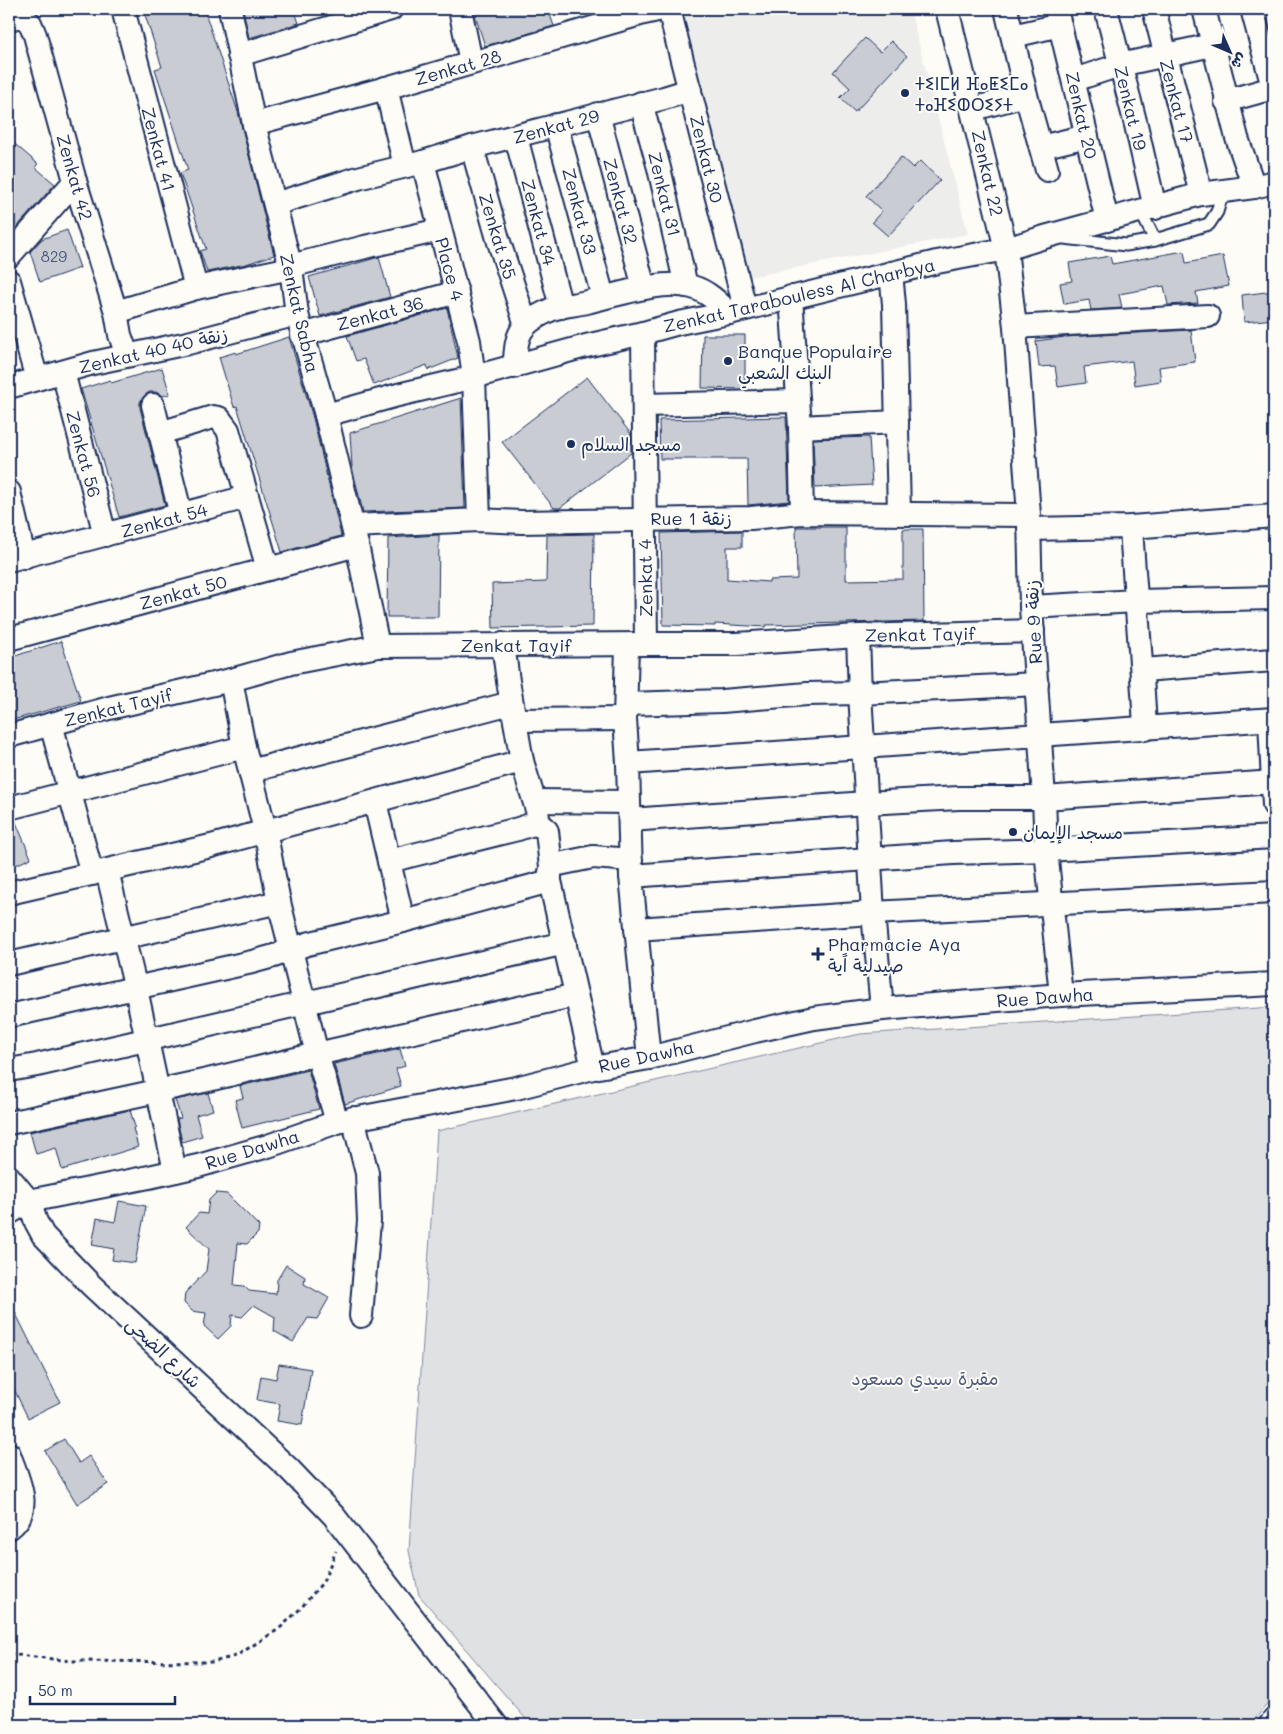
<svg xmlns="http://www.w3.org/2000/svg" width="1283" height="1734" font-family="Mali,'Playpen Sans Arabic','Noto Sans Tifinagh',sans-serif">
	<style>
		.built { fill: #edeeec }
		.green { fill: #e0e1e3; stroke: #7e88a0 }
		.building { fill: #c9ccd3; stroke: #1b2f5e }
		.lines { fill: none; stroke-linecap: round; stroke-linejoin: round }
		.lane-casing { stroke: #1b2f5e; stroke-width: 15 }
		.street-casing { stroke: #1b2f5e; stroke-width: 26 }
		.path { stroke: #1b2f5e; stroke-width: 3; stroke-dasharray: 4 4; stroke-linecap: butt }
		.lane { stroke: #fdfcf7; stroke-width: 11 }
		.street { stroke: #fdfcf7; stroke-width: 22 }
		.poi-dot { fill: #1b2f5e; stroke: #fdfcf7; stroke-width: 2 }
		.labels { text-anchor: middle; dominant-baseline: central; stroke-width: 4; stroke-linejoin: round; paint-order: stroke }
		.number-label { font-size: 15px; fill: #46567b }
		.street-label { font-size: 18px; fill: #1b2f5e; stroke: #fdfcf7 }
		.poi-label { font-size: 18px; fill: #1b2f5e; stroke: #fdfcf7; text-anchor: start }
		.park-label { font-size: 18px; fill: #4c5c7f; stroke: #fdfcf7 }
	</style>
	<rect width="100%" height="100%" fill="#fdfcf7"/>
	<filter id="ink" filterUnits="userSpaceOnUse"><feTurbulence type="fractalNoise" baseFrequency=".02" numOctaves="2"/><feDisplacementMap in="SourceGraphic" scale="10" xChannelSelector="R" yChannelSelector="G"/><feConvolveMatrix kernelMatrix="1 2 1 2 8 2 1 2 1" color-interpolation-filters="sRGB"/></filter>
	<g filter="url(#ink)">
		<polygon class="built" points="702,9 910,9 968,234 749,277 681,14"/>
		<polygon class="green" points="1274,1007 1274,1696 1250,1725 531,1725 419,1595 409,1551 437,1131 860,1034"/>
		<g class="building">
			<polygon points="143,9 204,9 238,112 274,255 246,264 207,272 200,251 206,249 180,173 188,170 155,69 162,67"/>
			<polygon points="243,9 294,9 299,23 249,38"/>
			<polygon points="473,9 548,9 554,26 485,46"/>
			<polygon points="865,38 880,52 891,41 907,56 855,112 840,98 850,88 833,72"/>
			<polygon points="9,139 38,164 35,167 55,184 16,228 9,221"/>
			<polygon points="901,157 913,168 920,161 940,180 888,236 872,222 882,211 866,196"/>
			<polygon points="67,230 80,268 40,282 30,252 42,239"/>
			<polygon points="1184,251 1186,263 1223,256 1229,286 1196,292 1198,303 1168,305 1164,286 1119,294 1122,308 1091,310 1089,300 1064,304 1060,283 1072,281 1069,263 1110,256 1112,264"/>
			<polygon points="379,257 390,297 320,316 309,277"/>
			<polygon points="1274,291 1274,319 1244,322 1242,295"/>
			<polygon points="447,308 458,358 428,370 427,365 374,385 364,359 356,361 347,336"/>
			<polygon points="1191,330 1195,362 1159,367 1161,381 1135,385 1132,361 1084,367 1086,383 1058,387 1055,366 1039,367 1036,341 1065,337"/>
			<polygon points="703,335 745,335 745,389 702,388"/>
			<polygon points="289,337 313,418 341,536 282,552 237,406 234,407 219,357 236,352 236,354"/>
			<polygon points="162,368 170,394 163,396 156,392 149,392 144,396 140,402 140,408 165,505 119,517 81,389 110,380 111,383"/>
			<polygon points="587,377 631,434 631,453 560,508 554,508 502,442"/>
			<polygon points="461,398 465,508 363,512 352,467 350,433"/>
			<polygon points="786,417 789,501 748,505 747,459 660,459 659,420"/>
			<polygon points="869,437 872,485 815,488 813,439"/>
			<polygon points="796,527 846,527 846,580 903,579 903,529 923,529 924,621 766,625 766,627 715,624 715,626 663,625 661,533 742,531 742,547 727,547 727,579 769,582 769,580 797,579"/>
			<polygon points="594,534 593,626 493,628 492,584 546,582 547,535"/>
			<polygon points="439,535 438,617 387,617 388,538"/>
			<polygon points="61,641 81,701 9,721 9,658"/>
			<polygon points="15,820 31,858 9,868 9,821"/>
			<polygon points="400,1049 405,1066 396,1069 401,1086 345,1104 334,1064"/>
			<polygon points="308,1070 319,1109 242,1128 235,1100 243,1098 240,1086"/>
			<polygon points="208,1093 213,1110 196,1115 202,1136 182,1142 177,1119 181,1118 175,1100"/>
			<polygon points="130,1110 135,1127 133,1128 138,1147 62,1170 56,1148 36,1154 30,1132"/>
			<polygon points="216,1193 227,1194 259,1226 258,1233 247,1244 238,1243 234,1285 244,1286 249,1291 276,1294 277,1280 286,1265 305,1277 304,1284 329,1298 317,1319 308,1318 293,1342 274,1331 275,1317 254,1305 242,1317 232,1315 231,1326 218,1339 204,1326 206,1313 192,1311 184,1303 185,1293 206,1271 209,1249 186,1227 199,1213 207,1214 209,1200"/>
			<polygon points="119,1201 146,1206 135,1263 112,1260 114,1249 92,1245 97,1218 115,1222"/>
			<polygon points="9,1300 60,1402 28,1418 9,1379"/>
			<polygon points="279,1364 311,1369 302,1425 277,1421 280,1404 257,1400 261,1376 276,1379"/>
			<polygon points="64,1439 79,1463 89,1456 108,1484 77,1504 45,1451"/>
		</g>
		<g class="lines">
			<g class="lane-casing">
				<g id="lane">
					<polyline points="1141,212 1155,240"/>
					<polyline points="1064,238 1126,245 1155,240 1209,224 1217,212 1223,191"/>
				</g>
			</g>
			<g class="street-casing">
				<g id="street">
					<polyline points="123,9 196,288"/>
					<polyline points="230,9 254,124 291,268 297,314 326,415 357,545 378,646"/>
					<polyline points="460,9 471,62"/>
					<polyline points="669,9 745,308"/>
					<polyline points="947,9 1006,249 1015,327 1029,515 1031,607 1044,798 1046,850 1061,995"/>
					<polyline points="1006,9 1026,95 1047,170"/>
					<polyline points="1056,9 1107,220"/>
					<polyline points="1106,9 1136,125 1155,208"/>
					<polyline points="1154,9 1201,194"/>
					<polyline points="1204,9 1237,138 1254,187"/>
					<polyline points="1252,9 1274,91"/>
					<polyline points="9,20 14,17 23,17 30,23 35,35 75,181 116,312 120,335 127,355"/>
					<polyline points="1013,36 1060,25"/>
					<polyline points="239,55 391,9"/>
					<polyline points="1074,80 1120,65 1212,45"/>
					<polyline points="386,88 405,166"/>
					<polyline points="1226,101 1273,88"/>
					<polyline points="641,103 659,168 686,286"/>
					<polyline points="973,109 1026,95"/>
					<polyline points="598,114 644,288"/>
					<polyline points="254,124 386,88 644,13 662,9"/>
					<polyline points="556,125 603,297"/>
					<polyline points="516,137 561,307"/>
					<polyline points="472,147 498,239 526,325"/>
					<polyline points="1041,147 1087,136"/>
					<polyline points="423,162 469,341 474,377 479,520"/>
					<polyline points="275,204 358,178 423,162 472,147 664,98 690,90"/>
					<polyline points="9,256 75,181"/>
					<polyline points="891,273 894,304 899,513"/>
					<polyline points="9,281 37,379"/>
					<polyline points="791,297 800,427 802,513"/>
					<polyline points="116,312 196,288 291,268 302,263 365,247 440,230"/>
					<polyline points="1015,327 1208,316"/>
					<polyline points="643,333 646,644"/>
					<polyline points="302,335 457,292"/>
					<path d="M514,367C516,355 515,340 522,330C528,320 540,315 550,310C561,305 575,305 587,302C617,295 662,279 692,287C707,291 718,302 729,313"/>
					<polyline points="63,372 105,535"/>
					<polyline points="9,387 93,363 188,343 297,314"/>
					<polyline points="153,405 181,515"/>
					<polyline points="644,405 798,401"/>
					<polyline points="326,415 398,395 474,377 586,346 643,333 679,323 729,313 937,262 1006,249 1048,236 1201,194 1254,187 1274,182"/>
					<polyline points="800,427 897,422"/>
					<polyline points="160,433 213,417 219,418 228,430 268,569"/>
					<polyline points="9,492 24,557"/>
					<polyline points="353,526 479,520 521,522 751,518 802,513 1029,515"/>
					<path d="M1131,527C1135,594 1142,661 1145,729"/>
					<polyline points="1029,529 1131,527 1274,516"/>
					<polyline points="9,560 247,497"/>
					<polyline points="1031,607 1136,601 1274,598"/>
					<polyline points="858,636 860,693 873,913 882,1009"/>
					<polyline points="9,639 357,545"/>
					<polyline points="627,645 625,719 628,763 631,876 649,1058"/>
					<polyline points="1143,670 1274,660"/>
					<polyline points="231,680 244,747 265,830 279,902 317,1054 337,1122"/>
					<polyline points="626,704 722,701 807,694 860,693 1037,684"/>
					<polyline points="515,720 625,719"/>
					<polyline points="1270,720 1274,805"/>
					<polyline points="51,724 92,874"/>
					<polyline points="9,736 109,708 231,680 291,663 378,646 646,644 737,644 858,636 1033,631"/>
					<polyline points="628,763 1274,719"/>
					<polyline points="250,771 511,703"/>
					<polyline points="535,801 628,802"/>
					<polyline points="375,802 403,921"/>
					<polyline points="9,808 244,747"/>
					<polyline points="630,820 866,803 959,798 1044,798 1274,782"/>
					<polyline points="533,824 544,827 547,831 551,867"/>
					<polyline points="389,861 518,829 533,824 538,818 537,810 522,761 508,681 503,644"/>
					<polyline points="107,871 136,989 175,1171"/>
					<polyline points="631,876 953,853 1046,850 1274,837"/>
					<polyline points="550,881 593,1068"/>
					<polyline points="9,893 211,846 522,761"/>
					<polyline points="636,929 873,913 1274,892"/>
					<polyline points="9,964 279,902"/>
					<polyline points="9,1016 252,962 274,956 307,944 403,921 550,881 550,872 554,865 593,857 631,860"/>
					<polyline points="9,1070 37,1065 565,943"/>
					<polyline points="353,1118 367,1173 369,1221 361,1316"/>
					<polyline points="9,1123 208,1080 317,1054 576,995"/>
					<polyline points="9,1177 29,1201 36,1222 43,1235 91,1285 289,1469 334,1516 496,1725"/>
					<polyline points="9,1213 29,1201 149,1177 198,1166 268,1146 337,1122 516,1088 593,1068 649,1058 755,1031 814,1018 882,1009 1061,995 1274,984"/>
					<path d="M9,1454C17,1478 35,1510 9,1528"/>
					<polyline points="1270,1725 1274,1720"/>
				</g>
			</g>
			<polyline class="path" points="9,1654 71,1661 213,1662 236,1656 279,1629 300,1609 323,1582 336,1551"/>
			<use href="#lane" class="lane"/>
			<use href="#street" class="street"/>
		</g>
	</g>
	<g class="poi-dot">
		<circle cx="905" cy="93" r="5"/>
		<circle cx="728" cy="361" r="5"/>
		<circle cx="571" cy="444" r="5"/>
		<circle cx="1013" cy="832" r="5"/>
		<path d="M815.5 946.5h5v5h5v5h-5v5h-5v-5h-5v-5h5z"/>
	</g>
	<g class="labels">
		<g class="number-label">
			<text x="54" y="256">829</text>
		</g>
		<g class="street-label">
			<text transform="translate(458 67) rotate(-16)">Zenkat 28</text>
			<text transform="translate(1177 101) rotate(75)">Zenkat 17</text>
			<text transform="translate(1131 108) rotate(76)">Zenkat 19</text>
			<text transform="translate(1082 115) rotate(77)">Zenkat 20</text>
			<text transform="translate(556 126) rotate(-15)">Zenkat 29</text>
			<text transform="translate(159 149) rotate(75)">Zenkat 41</text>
			<text transform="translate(707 159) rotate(76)">Zenkat 30</text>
			<text transform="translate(988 173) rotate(77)">Zenkat 22</text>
			<text transform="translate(75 177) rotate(74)">Zenkat 42</text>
			<text transform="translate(665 194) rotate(76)">Zenkat 31</text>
			<text transform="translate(621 201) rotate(75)">Zenkat 32</text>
			<text transform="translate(580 211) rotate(75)">Zenkat 33</text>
			<text transform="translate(539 222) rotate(75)">Zenkat 34</text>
			<text transform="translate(498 236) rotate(73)">Zenkat 35</text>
			<text transform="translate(450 269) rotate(75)">Place 4</text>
			<text transform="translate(799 295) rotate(-13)">Zenkat Tarabouless Al Charbya</text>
			<text transform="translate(300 313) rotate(77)">Zenkat Sabha</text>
			<text transform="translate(380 313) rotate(-15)">Zenkat 36</text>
			<text transform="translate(153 350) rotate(-13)">Zenkat 40 زنقة 40</text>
			<text transform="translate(84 454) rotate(75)">Zenkat 56</text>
			<text x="691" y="518">Rue 1 زنقة</text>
			<text transform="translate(164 520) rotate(-15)">Zenkat 54</text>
			<text transform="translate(645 578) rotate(-91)">Zenkat 4</text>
			<text transform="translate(183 592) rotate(-15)">Zenkat 50</text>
			<text transform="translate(1033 622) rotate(-93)">Rue 9 زنقة</text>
			<text transform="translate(920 634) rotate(-1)">Zenkat Tayif</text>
			<text x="516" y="645">Zenkat Tayif</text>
			<text transform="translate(118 707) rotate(-14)">Zenkat Tayif</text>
			<text transform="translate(1045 997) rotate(-4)">Rue Dawha</text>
			<text transform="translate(646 1056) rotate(-12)">Rue Dawha</text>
			<text transform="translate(252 1149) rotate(-17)">Rue Dawha</text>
			<text transform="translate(164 1352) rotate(43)">شارع الضحى</text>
		</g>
		<g class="poi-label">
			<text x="915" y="83">ⵜⵉⵏⵎⵍ ⴼⴰⵟⵉⵎⴰ<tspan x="915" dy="21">ⵜⴰⴼⵉⵀⵔⵉⵢⵜ</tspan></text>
			<text x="738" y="351">Banque Populaire<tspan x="738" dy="21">البنك الشعبي</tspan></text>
			<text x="581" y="444">مسجد السلام</text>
			<text x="1023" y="832">مسجد الإيمان</text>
			<text x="828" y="944">Pharmacie Aya<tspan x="828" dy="21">صيدلية اًية</tspan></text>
		</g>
		<g class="park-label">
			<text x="925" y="1378">مقبرة سيدي مسعود</text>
		</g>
	</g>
	<rect width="1283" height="1734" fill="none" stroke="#fdfcf7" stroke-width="30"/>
	<rect x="15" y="15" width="1253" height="1704" fill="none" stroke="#1b2f5e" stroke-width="2" filter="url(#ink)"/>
	<g transform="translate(1230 52) rotate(135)" stroke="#fdfcf7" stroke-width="4" paint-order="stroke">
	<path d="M0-4L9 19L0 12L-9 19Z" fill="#1b2f5e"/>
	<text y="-8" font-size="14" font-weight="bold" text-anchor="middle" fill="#1b2f5e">ش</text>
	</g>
	<path d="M30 1696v8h145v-8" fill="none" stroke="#1b2f5e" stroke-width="2.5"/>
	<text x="38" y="1696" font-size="15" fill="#1b2f5e" stroke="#fdfcf7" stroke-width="4" paint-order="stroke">50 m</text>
</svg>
